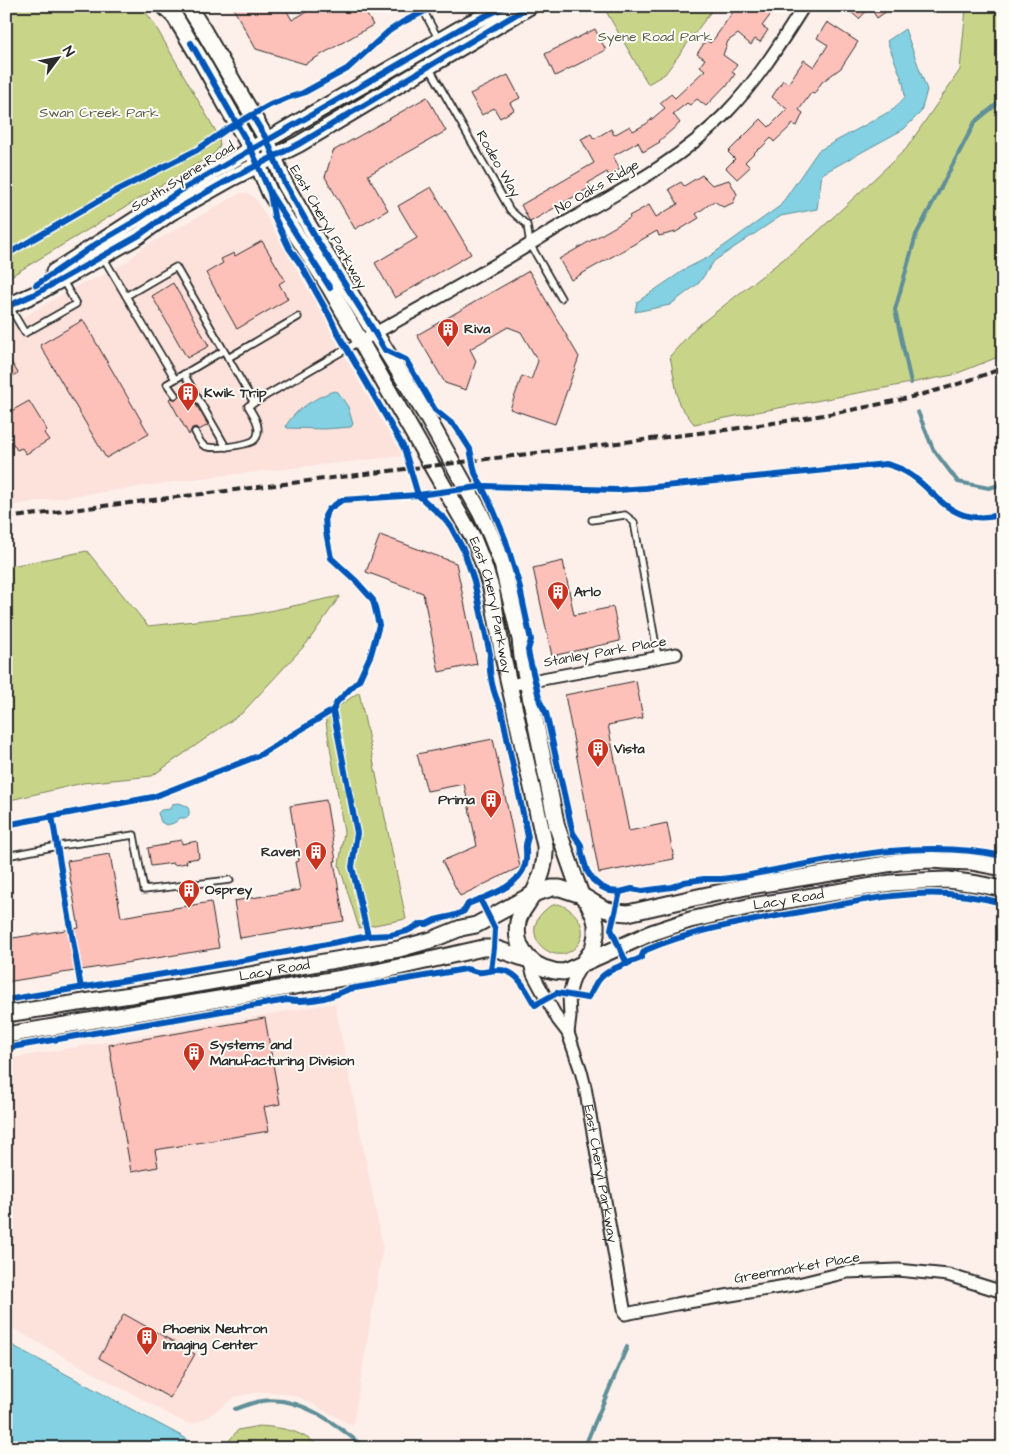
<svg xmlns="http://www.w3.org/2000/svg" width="1009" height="1454" font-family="'Architects Daughter',sans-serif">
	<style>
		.built { fill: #fde2dc }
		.green { fill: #c8d589; stroke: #7a805a }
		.water { fill: #83d1e2; stroke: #608f99 }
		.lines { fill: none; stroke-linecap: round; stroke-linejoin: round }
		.stream { stroke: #608f99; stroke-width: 4 }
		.building { fill: #fdc1ba; stroke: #2b2b2b }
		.lane-casing { stroke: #2b2b2b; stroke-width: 9 }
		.street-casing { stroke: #2b2b2b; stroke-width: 15 }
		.secondary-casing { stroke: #2b2b2b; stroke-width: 19 }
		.lane { stroke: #fdfcf7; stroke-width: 5.5 }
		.street { stroke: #fdfcf7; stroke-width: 11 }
		.secondary { stroke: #fdfcf7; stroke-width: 15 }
		.rail { stroke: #2b2b2b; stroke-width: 4; stroke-dasharray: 8 4; stroke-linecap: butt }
		.cycleway-casing { stroke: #fdfcf7; stroke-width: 9 }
		.cycleway { stroke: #0057b8; stroke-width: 6 }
		.labels { text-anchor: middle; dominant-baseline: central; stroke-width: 4; stroke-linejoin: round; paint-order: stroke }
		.park-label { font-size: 14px; fill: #5a5e47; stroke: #fdfcf7 }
		.street-label { font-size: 14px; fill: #2b2b2b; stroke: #fdfcf7 }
		.poi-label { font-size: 14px; font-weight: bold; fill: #2b2b2b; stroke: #fdfcf7; text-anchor: start }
	</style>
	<rect width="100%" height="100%" fill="#fdf0eb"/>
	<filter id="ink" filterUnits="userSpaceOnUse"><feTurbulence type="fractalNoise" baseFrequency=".02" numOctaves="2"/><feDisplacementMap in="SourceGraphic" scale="10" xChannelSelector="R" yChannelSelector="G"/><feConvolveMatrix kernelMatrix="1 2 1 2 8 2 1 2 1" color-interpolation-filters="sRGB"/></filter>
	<g filter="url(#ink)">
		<g class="built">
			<polygon points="240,193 247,193 253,196 258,202 325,319 330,331 391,437 399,447 404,456 201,478 6,506 6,327 84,282 100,277 129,260 142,248"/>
			<polygon points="335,1003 383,1247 353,1426 299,1397 283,1393 261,1392 235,1397 207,1418 193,1424 185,1423 6,1325 6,1059"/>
		</g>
		<g class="green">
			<polygon points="6,6 141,6 153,22 218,135 220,145 215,153 6,279"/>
			<polygon points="603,6 715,6 665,74 648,84"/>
			<polygon points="967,6 1003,6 1003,355 953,375 694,424 679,404 670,356 694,329 813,236 906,149 960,70 966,8"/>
			<polygon points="87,551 148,626 250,615 340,596 307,643 242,713 152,776 83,783 6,801 6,567"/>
			<polygon points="359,692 406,919 359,928 339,865 344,832 325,716"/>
			<path d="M558,904C574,908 589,927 579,943C559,972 518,939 542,913C548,907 551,905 558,904Z"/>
			<path d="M259,1426C287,1428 300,1431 322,1448H223L238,1430Z"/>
		</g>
		<g class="water">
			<polygon points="905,29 927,90 921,112 904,129 822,174 817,209 781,216 714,261 699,283 670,305 635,312 637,302 687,268 707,258 780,206 818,151 894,109 905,97 903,82 887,41"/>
			<path d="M334,391L338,392L348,407L353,424L351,427L325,429L287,428L286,426C293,411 318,396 334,391Z"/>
			<path d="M179,803L187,806C190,811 190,814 187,818H180C176,823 172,824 166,825L161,822L158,813L161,810L170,809L172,804Z"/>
			<polygon points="6,1342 187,1439 184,1448 6,1448"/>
		</g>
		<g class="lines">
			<g class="stream">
				<polyline points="911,383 895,310 916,235 975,122 1003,99"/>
				<polyline points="918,412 933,449 958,482 989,488 1003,484"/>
				<path d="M235,1409C244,1406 253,1402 262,1401C301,1395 337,1425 365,1448"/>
				<polyline points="584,1448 627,1347"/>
			</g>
		</g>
		<g class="building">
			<polygon points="232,6 284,6 292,20 317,6 362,6 373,25 305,64 256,49"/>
			<polygon points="737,6 777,6 762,26 768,30 760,42 755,39 751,45 738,34 728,41 723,55 737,65 732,72 735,74 727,86 726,85 706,106 697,99 690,105 687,103 673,114 680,123 659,141 660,142 643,152 638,142 613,156 620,169 609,176 607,172 588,183 591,187 530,222 521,205 594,163 581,139 591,134 594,139 611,129 614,135 630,126 633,131 646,124 665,108 660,103 671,94 675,98 705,70 700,66 705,59 697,54 706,40 710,43 714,39"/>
			<polygon points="844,6 894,6 877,18 870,7 859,19"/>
			<polygon points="827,22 858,42 841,68 822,82 814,94 811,93 799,110 803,113 797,126 793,124 774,142 771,138 760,149 759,148 745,162 750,167 737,179 726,168 735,159 728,152 761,119 769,127 787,109 772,97 783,80 788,84 804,60 814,67 828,45 817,38"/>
			<polygon points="595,29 606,50 555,76 545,54"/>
			<polygon points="508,75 520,98 510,103 514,110 500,118 494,108 482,115 470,94"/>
			<polygon points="427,97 446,131 368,175 388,210 355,229 325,177 333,151"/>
			<polygon points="702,175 712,185 729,180 737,194 733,203 723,207 714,201 696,214 699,218 676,232 659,236 657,231 571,280 559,259 630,218 629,216 649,205 656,217 678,204 669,189 681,182 684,186"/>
			<polygon points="431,187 471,254 395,298 375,263 417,238 398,206"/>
			<polygon points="262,241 285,280 279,284 288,299 237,329 206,273 223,263 221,259 234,253 235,256"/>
			<polygon points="529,271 579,357 555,424 510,409 522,376 531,380 538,361 521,332 508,327 470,349 476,361 466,390 445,383 417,335"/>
			<polygon points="173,283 209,346 187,358 152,296"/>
			<polygon points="83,320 149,434 106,458 40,345"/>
			<polygon points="6,354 18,373 6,379"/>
			<polygon points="187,389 208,425 199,430 196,427 192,428 189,435 169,399 171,398 174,399 177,399 179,396 179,393"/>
			<polygon points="29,401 47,430 44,433 49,440 26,454 22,448 17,450 6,433 6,414"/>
			<polygon points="380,535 456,563 477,664 439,672 423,593 366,572"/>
			<polygon points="563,561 574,615 613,607 620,641 552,656 533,568"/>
			<polygon points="636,681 643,718 608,725 629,831 667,823 674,859 599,873 565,695"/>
			<polygon points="493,739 520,867 460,896 442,861 477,846 464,784 427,791 417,754"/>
			<polygon points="326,800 336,861 334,861 344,921 240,938 234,901 300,890 295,862 299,861 290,806"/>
			<polygon points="182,840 182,844 197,841 199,858 186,860 187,863 174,865 173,863 151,866 148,848 169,844 169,842"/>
			<polygon points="110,854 121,917 211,902 219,948 6,982 6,939 79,928 67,861"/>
			<polygon points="265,1018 280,1104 264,1107 269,1131 155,1150 158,1167 131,1172 109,1045"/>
			<polygon points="124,1314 195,1354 170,1398 99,1358"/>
		</g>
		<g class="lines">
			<g class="lane-casing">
				<g id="lane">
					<polyline points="421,6 439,40"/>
					<polyline points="429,67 510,210 527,225 530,244 561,298"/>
					<polyline points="103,257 175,379"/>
					<polyline points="126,296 176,267 254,403"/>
					<polyline points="9,306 25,333 76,304 62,279"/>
					<polyline points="228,358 298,317"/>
					<polyline points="184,374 226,447"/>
					<polyline points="175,395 167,384 223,351"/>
					<path d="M195,432C197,436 200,442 203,445C210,451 245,445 253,441C256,439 258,435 258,431C259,422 252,413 248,406L360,341"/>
					<polyline points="592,520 625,515 634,522 658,657"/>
					<polyline points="6,856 58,846 134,835 144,890 230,880"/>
				</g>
			</g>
			<g class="street-casing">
				<g id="street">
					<path d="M368,337C409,314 450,292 490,268C513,255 535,241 558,227C617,193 679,162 726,113C757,81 780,44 804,6"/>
					<polyline points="510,685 676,654"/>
					<path id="s1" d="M529,960L533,974L558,1020L568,1033L581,1071L585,1087L625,1314L676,1304L798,1284L847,1272L898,1270L948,1275L1003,1292"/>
					<polyline points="568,1033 570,1017 569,995 574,978 583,963"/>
				</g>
			</g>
			<g class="secondary-casing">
				<g id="secondary">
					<path id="s2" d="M164,6L175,17L202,62L251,149L270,193L330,288L473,538L483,563L491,588L504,661L545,846C546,864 541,878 533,894C529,904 520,911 518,922C513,953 536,971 564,972L651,933L690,920L752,906L891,883L920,881L948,880L978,884L1003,889"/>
					<polyline points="188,6 202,28 267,140 285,184 317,240 426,415 480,512 491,536 502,564 520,639 522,657 557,827 581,895"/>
					<polyline points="54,272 180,191 224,165 470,23 507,6"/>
					<polyline points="6,307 37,293 138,236 170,213 232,178 299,144 530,6"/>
					<polyline points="584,897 604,909 616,912 628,913 698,897 756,885 899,862 930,860 945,861 971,862 1003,868"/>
					<path id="s3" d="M6,1014L163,990L399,949L431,940L461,928L476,925L533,894L552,888H560L581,895L587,901L594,916L596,924V935L593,949L583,963"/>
					<polyline points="6,1035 372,973 483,948 494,948 529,960"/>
				</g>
			</g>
			<use href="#lane" class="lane"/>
			<use href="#street" class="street"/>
			<use href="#secondary" class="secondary"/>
			<path class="rail" d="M6,518L732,429C801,419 870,409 938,390C960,384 981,376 1003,368"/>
			<g class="cycleway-casing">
				<g id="cycleway">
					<polyline points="191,43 251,149 270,193 330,288"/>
					<path d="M252,115L267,140L285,184L317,240L365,316L385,350L406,360L435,410L456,427L470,449L475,473L493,509L506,541L519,584L531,640L528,650L529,656L540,702L546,713L571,825L573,833L581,845L582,854L587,871L593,880L600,886L610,891L620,892L632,889L642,891L672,887L684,882L704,879H722L744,876C829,860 916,837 1003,856"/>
					<polyline points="6,255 114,192 197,150 227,129 270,105 287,98 303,93 347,69 389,31 403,22 435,6"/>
					<polyline points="36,285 96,244 137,220 180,191 470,23 507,6"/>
					<polyline points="6,307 37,293 138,236 170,213 232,178 299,144 530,6"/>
					<polyline points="333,710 357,833 352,867 368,936"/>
					<polyline points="52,816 81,988"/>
					<path d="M6,825L153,797L258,756L333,710L337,702L359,680L371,654L379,625L373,600L356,581L331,558L326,532L325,516L329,509L342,500L418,495L486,486L618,490L645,488L886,464C936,475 939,532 1003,514"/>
					<polyline points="620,892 611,929 627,964"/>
					<polyline points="480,899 495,929 494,948 491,970"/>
					<path d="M6,1000L230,963L368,936L391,935L407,931L421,924H427L435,920L448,917L458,914L464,911L468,904C487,896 519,887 525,865C527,859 526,855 526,849C525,845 527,841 528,837L501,709C493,693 488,672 490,654L474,581L464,551L451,527L445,519L418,495L404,448L337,332L330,317L301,265L289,248L274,216L270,193"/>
					<path d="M6,1048L287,1000C308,1003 330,998 349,989L466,969C470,969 474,972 478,972C484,973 491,970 497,970C518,969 525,989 535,1005L557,993L587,998C592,993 594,987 598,981C607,968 628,964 641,958L643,953L646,950C695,929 748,921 800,912C839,905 877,896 916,894C945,892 975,896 1003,903"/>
				</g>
			</g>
			<use href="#cycleway" class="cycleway"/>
		</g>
	</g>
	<defs>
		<g id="building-pin" transform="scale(1.125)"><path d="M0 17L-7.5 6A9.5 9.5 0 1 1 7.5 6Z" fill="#c8321e" stroke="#fdfcf7"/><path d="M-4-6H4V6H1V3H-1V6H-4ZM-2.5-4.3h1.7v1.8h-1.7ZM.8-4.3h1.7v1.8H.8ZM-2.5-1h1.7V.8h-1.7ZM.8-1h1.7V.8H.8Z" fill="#fff"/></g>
	</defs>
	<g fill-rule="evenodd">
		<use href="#building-pin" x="448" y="329"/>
		<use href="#building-pin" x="188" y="393"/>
		<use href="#building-pin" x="558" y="592"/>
		<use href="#building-pin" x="598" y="749"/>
		<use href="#building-pin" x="491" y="800"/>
		<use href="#building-pin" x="316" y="852"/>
		<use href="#building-pin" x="189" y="890"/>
		<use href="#building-pin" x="194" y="1053"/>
		<use href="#building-pin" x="147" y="1337"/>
	</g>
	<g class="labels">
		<g class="park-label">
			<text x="655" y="37">Syene Road Park</text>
			<text x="99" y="113">Swan Creek Park</text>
		</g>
		<g class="street-label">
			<text transform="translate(498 164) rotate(60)">Rodeo Way</text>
			<text transform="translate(183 177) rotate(-32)">South Syene Road</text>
			<text transform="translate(597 187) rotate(-30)">No Oaks Ridge</text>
			<text transform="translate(328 227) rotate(60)">East Cheryl Parkway</text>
			<text stroke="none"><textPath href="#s2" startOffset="686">East Cheryl Parkway</textPath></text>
			<text transform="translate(605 652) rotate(-10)">Stanley Park Place</text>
			<text stroke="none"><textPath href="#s2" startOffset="1330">Lacy Road</textPath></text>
			<text stroke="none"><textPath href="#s3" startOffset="272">Lacy Road</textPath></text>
			<text stroke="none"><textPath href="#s1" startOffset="228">East Cheryl Parkway</textPath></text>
			<text transform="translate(797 1268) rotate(-10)">Greenmarket Place</text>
		</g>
		<g class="poi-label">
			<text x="464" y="329">Riva</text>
			<text x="204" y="393">Kwik Trip</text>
			<text x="574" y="592">Arlo</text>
			<text x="614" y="749">Vista</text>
			<text x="475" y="800" text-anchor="end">Prima</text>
			<text x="300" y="852" text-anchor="end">Raven</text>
			<text x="205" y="890">Osprey</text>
			<text x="210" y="1045">Systems and<tspan x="210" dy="16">Manufacturing Division</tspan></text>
			<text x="163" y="1329">Phoenix Neutron<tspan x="163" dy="16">Imaging Center</tspan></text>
		</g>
	</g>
	<rect width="1009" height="1454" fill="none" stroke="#fdfcf7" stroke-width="25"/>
	<rect x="12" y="12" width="984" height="1429" fill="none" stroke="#2b2b2b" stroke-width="2" filter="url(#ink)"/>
	<g transform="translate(58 58) rotate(58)" stroke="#fdfcf7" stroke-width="4" paint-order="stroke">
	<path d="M0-4L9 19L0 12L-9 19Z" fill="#2b2b2b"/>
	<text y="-8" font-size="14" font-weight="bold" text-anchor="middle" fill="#2b2b2b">N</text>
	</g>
</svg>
